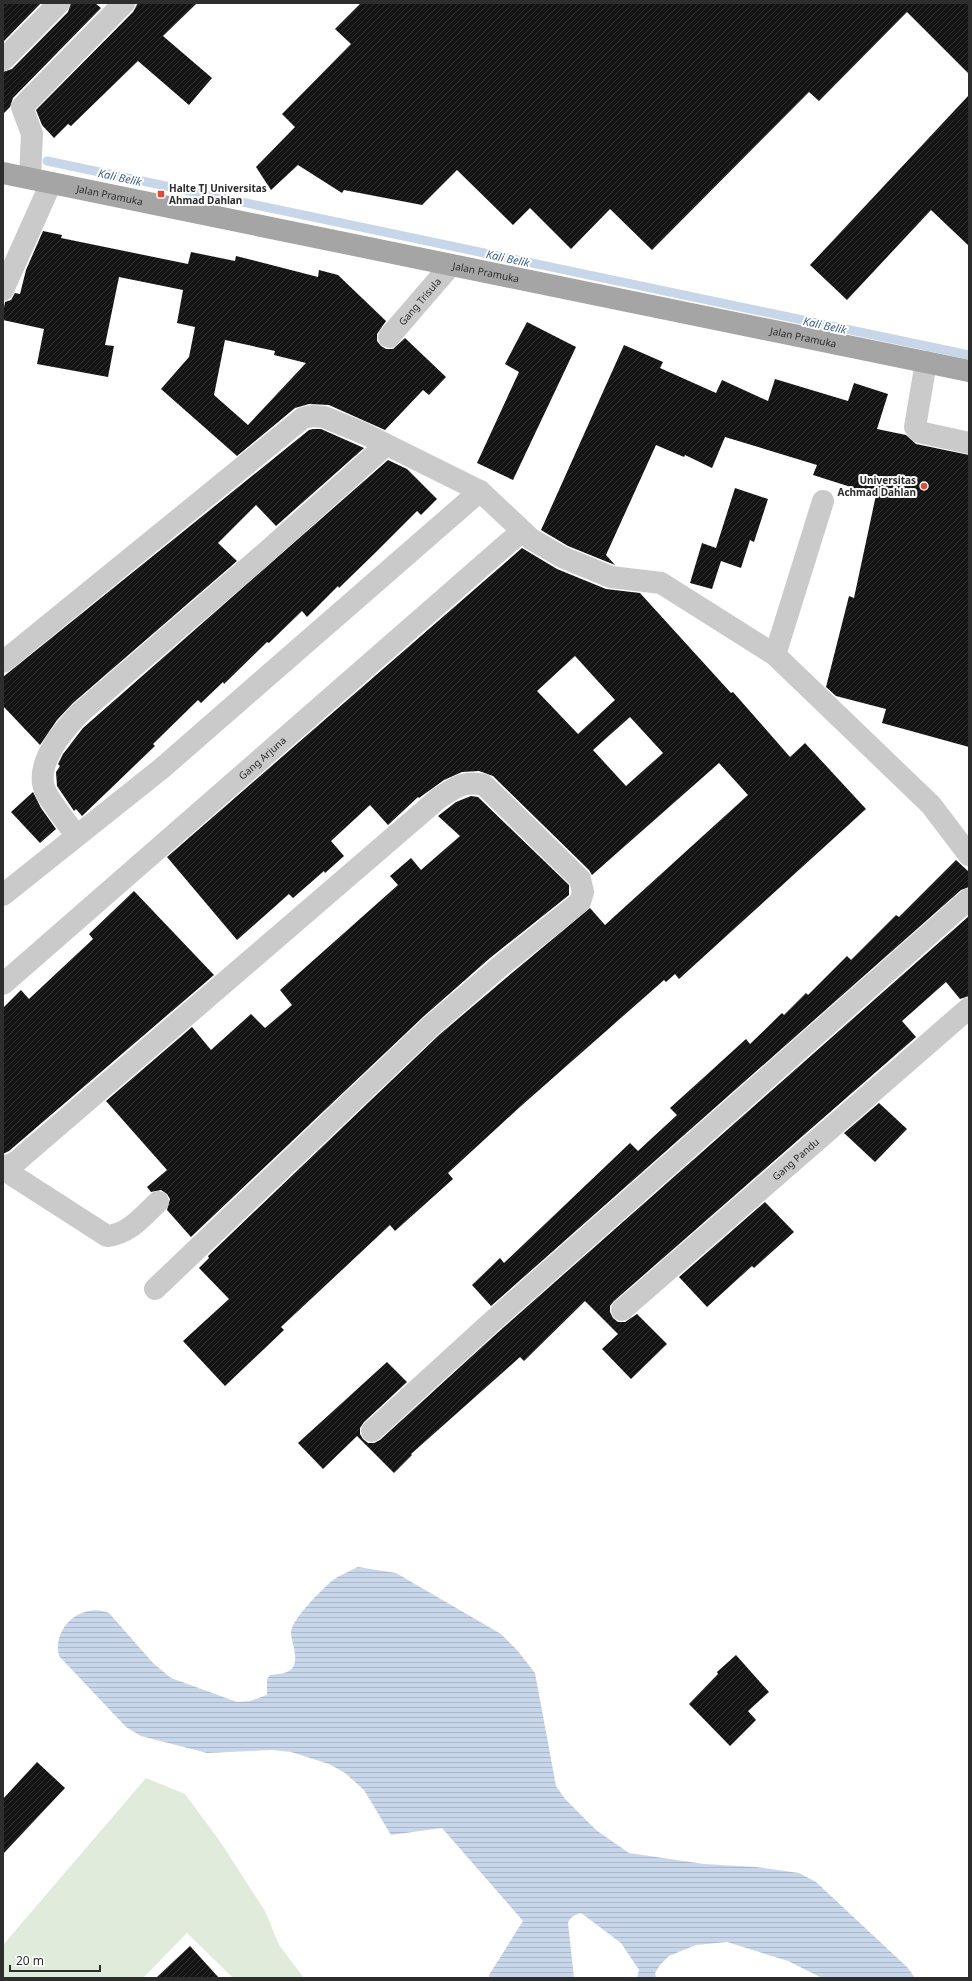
<svg xmlns="http://www.w3.org/2000/svg" width="972" height="1981" font-family="'Noto Sans',sans-serif">
	<style>
		.green { fill: #e0ebdb }
		.water { fill: url(#water-rules) }
		.lines { fill: none; stroke-linecap: round; stroke-linejoin: round }
		.stream { stroke: #c8d6ea; stroke-width: 9 }
		.building { fill: url(#building-hatch); fill-rule: evenodd }
		.minor { stroke: #cacaca; stroke-width: 22 }
		.major { stroke: #a5a5a5; stroke-width: 22 }
		.poi-dot { fill: #e14a33; stroke: #fff; stroke-width: 1.5 }
		.labels { text-anchor: middle; dominant-baseline: central; stroke-width: 4; stroke-linejoin: round; paint-order: stroke }
		.poi-label { font-size: 10px; font-weight: bold; fill: #2d2d2d; stroke: #fff; text-anchor: start }
		.street-label { font-size: 10px; fill: #2d2d2d; stroke: #fff }
		.water-label { font-size: 11px; font-style: italic; fill: #3e5e8d; stroke: #fff }
	</style>
	<defs>
		<pattern id="water-rules" width="6" height="5" patternUnits="userSpaceOnUse"><rect width="6" height="5" fill="#c8d6ea"/><path d="M0 2.5h6" fill="none" stroke="#acb8c9"/></pattern>
		<pattern id="building-hatch" width="6" height="6" patternUnits="userSpaceOnUse"><rect width="6" height="6" fill="#141414"/><path d="M-1 1l2-2M0 6l6-6M5 7l2-2" fill="none" stroke="#2e2e2e"/></pattern>
	</defs>
	<rect width="100%" height="100%" fill="#fff"/>
	<polygon class="green" points="146,1778 185,1794 219,1840 265,1911 279,1945 304,1978 233,1978 187,1933 143,1978 3,1978 3,1945"/>
	<path class="water" d="M358,1567L396,1573L501,1634L517,1650L535,1673L556,1786L565,1799L596,1830L629,1853L704,1864L756,1867L799,1873L816,1882L908,1968L915,1978H822L788,1961L727,1942L696,1945L669,1956L660,1965L655,1973L656,1978H637L639,1970L621,1943L581,1913C575,1915 570,1917 568,1923L574,1978H489V1975L523,1921L442,1828L391,1835L364,1790L345,1773L329,1764L291,1752L272,1750L207,1753L141,1736L126,1727L59,1656C52,1627 82,1602 109,1613L153,1663L171,1678L237,1702L250,1701L267,1695V1679L270,1675C278,1674 291,1674 294,1665C298,1655 291,1642 291,1632C292,1619 323,1588 333,1580C340,1575 350,1571 358,1567Z"/>
	<g class="lines">
		<polyline class="stream" points="47,161 969,355"/>
	</g>
	<g class="building">
		<polygon points="3,3 41,3 3,42"/>
		<polygon points="71,3 95,3 101,8 13,98 10,107 3,114 3,72 12,69 68,12"/>
		<polygon points="138,3 197,3 163,36 212,78 189,105 138,61 71,126 68,124 54,138 42,125 36,110 133,12"/>
		<polygon points="361,3 969,3 969,74 907,12 819,101 809,92 652,250 610,209 571,249 530,208 513,225 457,170 422,205 344,190 342,193 298,165 271,190 256,167 295,127 282,114 351,44 335,29"/>
		<polygon points="969,95 969,246 931,210 847,300 810,265"/>
		<path d="M43,231L62,235L61,238L188,264L191,252L235,261L236,256L318,277L319,270L338,275L386,321L377,334V341L381,346L386,349H393L405,338L446,377L429,395L423,390L385,430L329,405L309,404L295,408L237,456L161,389L189,357L195,327L177,323L183,290L119,277L105,345L114,346L108,377L37,364L44,329L3,320V313L5,302L11,300L15,293L20,294L26,270ZM225,340L275,351L274,355L306,363L248,425L214,395Z"/>
		<polygon points="527,322 576,347 513,480 477,463 519,372 505,364"/>
		<polygon points="624,345 663,362 660,368 716,393 722,380 768,401 775,379 848,401 854,383 888,394 877,429 906,435 916,444 969,455 969,747 882,723 886,709 836,696 826,687 849,596 854,598 876,495 813,475 817,465 725,437 712,468 685,455 684,457 656,445 606,555 615,565 568,546 541,530"/>
		<polygon points="313,429 321,429 364,448 276,526 256,505 218,543 237,561 73,703 57,720 40,745 3,706 3,677 309,430"/>
		<polygon points="388,460 407,469 437,499 421,515 417,511 375,553 339,588 338,586 307,617 302,611 269,643 267,642 224,684 223,682 201,703 198,700 153,744 155,746 82,816 76,809 74,811 57,786 56,772 60,766 58,764 63,754 83,728"/>
		<polygon points="735,488 768,499 754,542 750,540 741,568 721,561 712,589 690,583 702,543 716,548"/>
		<path d="M522,548L557,569L606,589L640,593L731,693L733,692L790,757L805,743L866,809L679,979L675,974L666,982L664,980L521,1106L448,1173L453,1179L395,1231L390,1225L281,1327L284,1330L225,1386L183,1341L229,1299L199,1268L209,1258L208,1256L439,1035L506,978L590,908L605,925L748,795L719,763L592,875L589,870L493,776L479,771L462,772L444,780L419,798L418,797L388,825L370,805L331,841L344,856L325,873L324,871L293,898L289,894L237,940L167,857ZM575,656L615,700L578,734L537,691ZM630,717L663,753L626,786L593,750Z"/>
		<polygon points="33,792 41,808 56,829 40,843 11,812"/>
		<polygon points="471,796 478,797 569,885 569,895 490,958 423,1017 191,1237 167,1210 170,1199 167,1194 161,1190 151,1192 147,1187 167,1170 106,1101 192,1027 211,1050 251,1014 265,1028 292,1005 280,990 398,885 390,876 411,858 421,870 460,836 438,816 456,802"/>
		<polygon points="956,860 969,872 969,887 961,890 491,1306 472,1285 500,1258 504,1263 630,1143 638,1151 677,1115 670,1108 691,1089 746,1039 750,1044 782,1013 784,1015 806,993 808,995 847,956 851,960 896,915 899,917"/>
		<polygon points="134,891 214,975 9,1151 3,1154 3,1008 21,990 29,999 93,939 89,934"/>
		<polygon points="969,916 969,996 960,999 946,982 902,1021 916,1037 614,1301 610,1306 610,1312 613,1318 618,1322 625,1322 637,1314 667,1344 631,1379 602,1349 618,1334 585,1301 524,1361 520,1357 411,1454 412,1455 394,1473 357,1436 323,1469 298,1443 387,1362 407,1382 364,1422 360,1428 360,1434 363,1439 368,1443 374,1443 380,1440 495,1335"/>
		<polygon points="879,1103 907,1129 875,1162 844,1133"/>
		<polygon points="765,1202 794,1232 754,1268 752,1266 707,1307 679,1277"/>
		<polygon points="736,1655 769,1692 748,1711 756,1720 730,1746 689,1704 718,1674 717,1672"/>
		<polygon points="37,1762 65,1788 3,1854 3,1799"/>
		<polygon points="190,1946 219,1978 156,1978"/>
	</g>
	<g class="lines">
		<g class="minor">
			<polyline points="3,60 59,3"/>
			<polyline points="30,178 32,134 22,107 124,3"/>
			<polyline points="3,290 51,183"/>
			<path id="s1" d="M389,337L451,265"/>
			<polyline points="926,362 915,427 919,432 969,443"/>
			<polyline points="775,655 823,501"/>
			<polyline points="3,662 303,418 312,416 324,417 363,433 480,491 531,539 562,557 611,577 661,583 775,655 931,805 969,855"/>
			<path d="M76,836C68,823 51,804 45,790C34,764 64,729 81,712L264,554L386,445"/>
			<polyline points="3,895 161,769 480,491"/>
			<path id="s2" d="M3,984L522,531"/>
			<path d="M3,1168L16,1162L439,798C455,788 464,780 484,785L580,879L583,892L580,902L498,968L431,1026L155,1289"/>
			<path d="M3,1169L107,1236C129,1234 142,1217 158,1202"/>
			<path id="s3" d="M622,1310L969,1008"/>
			<polyline points="372,1431 487,1326 969,899"/>
		</g>
		<path class="major" id="s4" d="M3,173L969,371"/>
	</g>
	<g class="poi-dot">
		<rect x="157" y="190" width="8" height="8" rx="2"/>
		<circle cx="924" cy="486" r="4"/>
	</g>
	<g class="labels">
		<g class="poi-label">
			<text x="169" y="188">Halte TJ Universitas<tspan x="169" dy="12">Ahmad Dahlan</tspan></text>
			<text x="916" y="480" text-anchor="end">Universitas<tspan x="916" dy="12">Achmad Dahlan</tspan></text>
		</g>
		<g class="street-label">
			<text stroke="none"><textPath href="#s4" startOffset="109">Jalan Pramuka</textPath></text>
			<text stroke="none"><textPath href="#s4" startOffset="493">Jalan Pramuka</textPath></text>
			<text stroke="none"><textPath href="#s1" startOffset="47">Gang Trisula</textPath></text>
			<text stroke="none"><textPath href="#s4" startOffset="817">Jalan Pramuka</textPath></text>
			<text stroke="none"><textPath href="#s2" startOffset="344">Gang Arjuna</textPath></text>
			<text stroke="none"><textPath href="#s3" startOffset="230">Gang Pandu</textPath></text>
		</g>
		<g class="water-label">
			<text transform="translate(120 177) rotate(12)">Kali Belik</text>
			<text transform="translate(508 258) rotate(12)">Kali Belik</text>
			<text transform="translate(825 325) rotate(12)">Kali Belik</text>
		</g>
	</g>
	<rect width="972" height="1981" fill="none" stroke="#2d2d2d" stroke-width="8"/>
	<path d="M10 1965v6h90v-6" fill="none" stroke="#2d2d2d" stroke-width="2"/>
	<text x="16" y="1965" font-size="12" fill="#2d2d2d" stroke="#ffffff" stroke-width="3" paint-order="stroke">20 m</text>
</svg>
